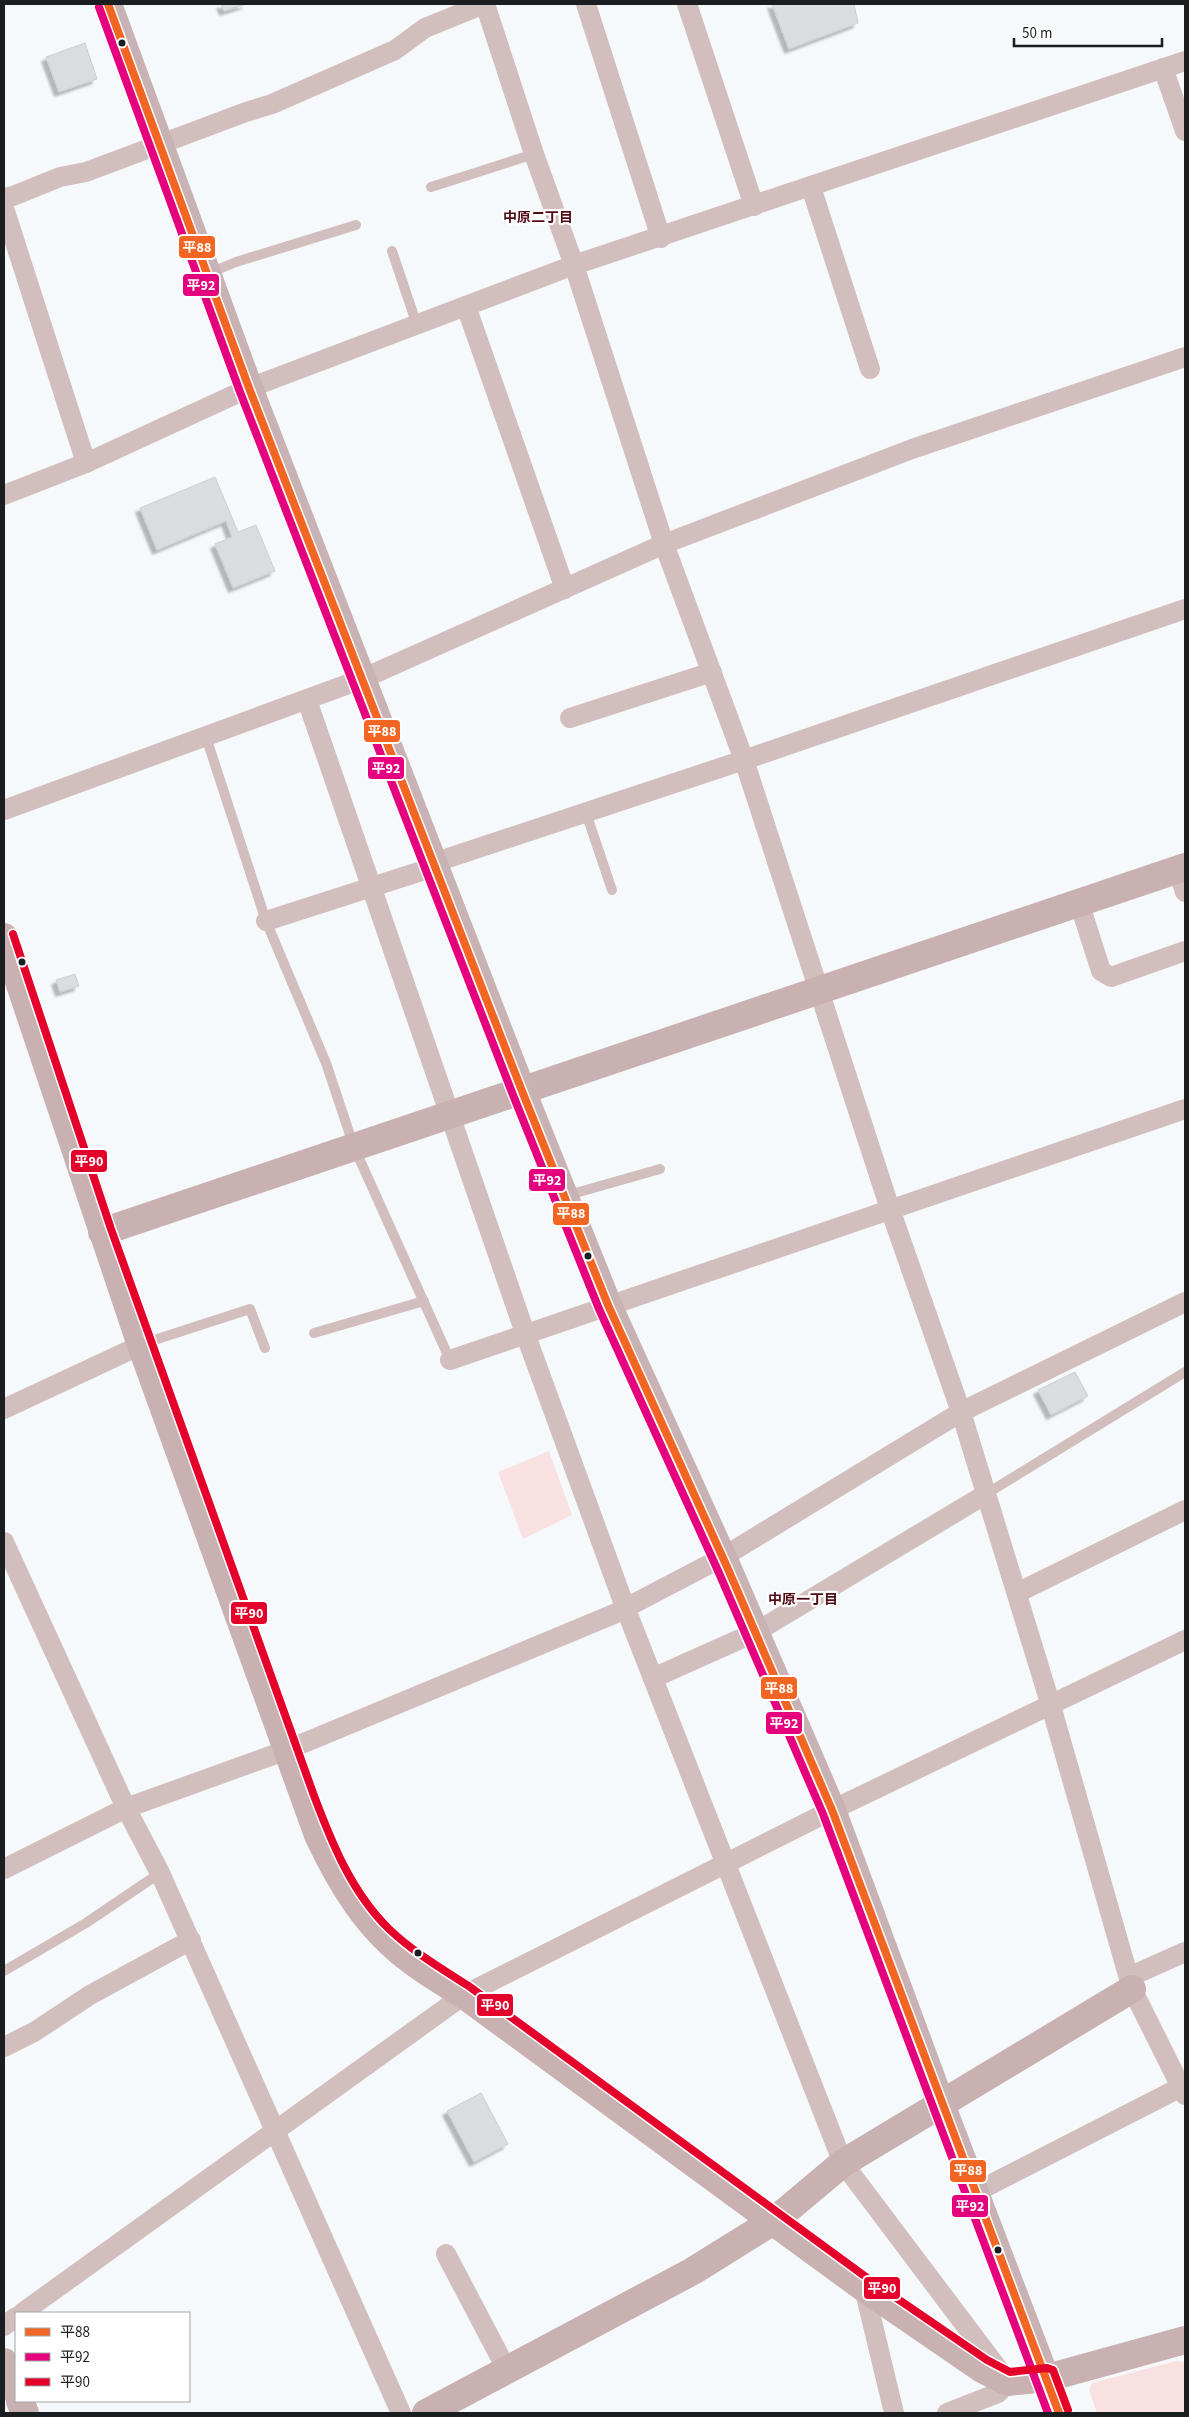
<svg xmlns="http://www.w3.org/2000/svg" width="1189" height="2417" font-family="'Source Sans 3','Noto Sans JP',sans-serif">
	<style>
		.green { fill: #f9e1e1 }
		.building { fill: #dadddf; stroke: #cccfd2; filter: url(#shadow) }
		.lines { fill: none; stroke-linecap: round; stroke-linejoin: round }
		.lane { stroke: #d2bebd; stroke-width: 10 }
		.street { stroke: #d2bebd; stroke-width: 20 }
		.secondary { stroke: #c9b1b1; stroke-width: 28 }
		.primary { stroke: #c9b2b4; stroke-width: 28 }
		.bus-1-casing { stroke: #fff; stroke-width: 11 }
		.bus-2-casing { stroke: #fff; stroke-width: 11 }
		.bus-3-casing { stroke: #fff; stroke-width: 11 }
		.bus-1 { stroke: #f26522; stroke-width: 8 }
		.bus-2 { stroke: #e5007d; stroke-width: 8 }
		.bus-3 { stroke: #e4002b; stroke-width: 8 }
		.bus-dot { fill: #1b1e21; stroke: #fff; stroke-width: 2 }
		.labels { text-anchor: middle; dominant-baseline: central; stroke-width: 4.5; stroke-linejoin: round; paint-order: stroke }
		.neighbourhood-label { font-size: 14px; font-weight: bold; fill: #510b14; stroke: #fff }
		.line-badge { stroke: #fff; stroke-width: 2 }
		.badge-label { font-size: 14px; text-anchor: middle; font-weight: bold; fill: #fff }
	</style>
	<defs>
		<filter id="shadow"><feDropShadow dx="-4.5" dy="4.5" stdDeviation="1" flood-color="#0004"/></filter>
	</defs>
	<rect width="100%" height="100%" fill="#f6f9fb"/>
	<g class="green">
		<polygon points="549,1451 572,1515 523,1539 498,1472"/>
		<polygon points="1176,2361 1185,2362 1185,2413 1097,2413 1089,2390 1092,2383"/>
	</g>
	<g class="building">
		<polygon points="221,4 247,4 224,11"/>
		<polygon points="772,4 854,4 858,23 789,49"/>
		<polygon points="85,43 97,79 59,92 46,57"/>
		<polygon points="215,477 238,532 256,525 275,571 233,588 215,544 232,537 226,521 157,550 140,508"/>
		<polygon points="75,974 79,986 60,992 56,980"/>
		<polygon points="1075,1372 1088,1396 1051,1415 1038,1390"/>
		<polygon points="481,2093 508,2144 474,2162 447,2111"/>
	</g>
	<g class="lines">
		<g class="lane">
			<polyline points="431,187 534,154"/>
			<polyline points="392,251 417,325"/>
			<polyline points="207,274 236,262 356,225"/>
			<polyline points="206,737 266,921 326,1063 354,1147 450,1360"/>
			<polyline points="586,813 612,890"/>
			<polyline points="565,1196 660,1169"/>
			<polyline points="314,1333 424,1301"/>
			<polyline points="142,1344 250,1309 265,1348"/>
			<polyline points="986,1494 1185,1372"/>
			<polyline points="4,1971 86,1923 160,1873"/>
		</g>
		<g class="street">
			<polyline points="485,4 534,154 574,265 664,544 744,760 890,1209 961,1412 1051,1706 1132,1989 1185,2095"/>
			<polyline points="586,4 661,238"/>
			<polyline points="687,4 754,206"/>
			<polyline points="1163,68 1185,131"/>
			<polyline points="811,187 870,369"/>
			<polyline points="4,198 13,196 60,177 86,172 246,112 272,104 395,50 425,28 484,4"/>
			<polyline points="4,208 86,463"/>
			<polyline points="466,306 565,589"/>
			<polyline points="4,495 86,463 249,388 574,265 1185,61"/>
			<polyline points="307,700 525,1333 625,1607 843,2163 1008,2382 998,2393 947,2413"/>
			<polyline points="570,718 712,672"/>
			<polyline points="4,810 362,679 664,544 912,449 1185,357"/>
			<polyline points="433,863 744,760 1185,609"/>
			<polyline points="1178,869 1185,892"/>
			<polyline points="1079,902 1101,971 1111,977 1185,951"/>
			<polyline points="266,921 434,867"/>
			<polyline points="450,1360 1185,1109"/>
			<polyline points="4,1409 141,1345"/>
			<polyline points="4,1542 126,1808 160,1873 401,2413"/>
			<polyline points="1017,1593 1185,1510"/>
			<polyline points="653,1678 756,1632 986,1494"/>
			<polyline points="4,1869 126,1808 287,1750 614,1614 723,1557 961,1412 1185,1302"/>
			<polyline points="1129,1977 1185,1952"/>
			<polyline points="4,2047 34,2032 90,1995 191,1940"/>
			<polyline points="976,2192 1185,2085"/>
			<polyline points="446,2254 507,2370"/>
			<polyline points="864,2288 894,2413"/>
			<polyline points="22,2313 464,1995 832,1810 1185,1640"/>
			<polyline points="4,2326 16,2317"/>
		</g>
		<g class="secondary">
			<path d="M4,937L141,1345L318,1835C341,1884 368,1929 412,1961C428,1974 447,1984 464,1995L864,2288L982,2369L1008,2382L1047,2378L1185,2340"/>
			<polyline points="102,1232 1185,867"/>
			<polyline points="4,2362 16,2391"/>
			<polyline points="20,2401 25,2413"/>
			<polyline points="426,2413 693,2271 775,2220 843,2163 1132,1989"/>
		</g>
		<polyline class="primary" points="108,4 249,388 522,1091 608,1305 728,1569 832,1810 941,2104 1059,2413"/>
		<g class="bus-1-casing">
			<polyline id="bus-1" points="108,4 249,388 522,1091 608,1305 728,1569 832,1810 1059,2413"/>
		</g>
		<g class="bus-2-casing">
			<polyline id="bus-2" points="99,7 240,392 513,1095 599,1309 719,1573 823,1814 1048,2413"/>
		</g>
		<g class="bus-3-casing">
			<path id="bus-3" d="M13,934L111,1229L313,1793C331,1841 351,1892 389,1929C413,1952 442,1969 470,1987L870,2280L987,2360L1010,2372L1047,2368L1053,2370L1068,2410"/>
		</g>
		<use href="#bus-1" class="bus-1"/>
		<use href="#bus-2" class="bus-2"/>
		<use href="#bus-3" class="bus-3"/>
	</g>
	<g class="bus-dot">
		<circle cx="122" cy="43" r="4.5"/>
		<circle cx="22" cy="962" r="4.5"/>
		<circle cx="588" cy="1256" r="4.5"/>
		<circle cx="418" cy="1953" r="4.5"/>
		<circle cx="998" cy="2250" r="4.5"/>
	</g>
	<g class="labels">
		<g class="neighbourhood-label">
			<text x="538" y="218">中原二丁目</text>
			<text x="803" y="1600">中原一丁目</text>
		</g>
	</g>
	<g class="line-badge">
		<rect x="178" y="235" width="38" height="24" rx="5" fill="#f26522"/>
		<rect x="182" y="273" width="38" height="24" rx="5" fill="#e5007d"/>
		<rect x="363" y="719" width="38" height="24" rx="5" fill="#f26522"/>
		<rect x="367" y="756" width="38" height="24" rx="5" fill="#e5007d"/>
		<rect x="70" y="1149" width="38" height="24" rx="5" fill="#e4002b"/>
		<rect x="528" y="1168" width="38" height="24" rx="5" fill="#e5007d"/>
		<rect x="552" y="1202" width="38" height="24" rx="5" fill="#f26522"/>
		<rect x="230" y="1601" width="38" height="24" rx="5" fill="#e4002b"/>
		<rect x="760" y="1676" width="38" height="24" rx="5" fill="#f26522"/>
		<rect x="765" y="1711" width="38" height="24" rx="5" fill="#e5007d"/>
		<rect x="476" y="1993" width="38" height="24" rx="5" fill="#e4002b"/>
		<rect x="949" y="2159" width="38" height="24" rx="5" fill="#f26522"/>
		<rect x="951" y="2194" width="38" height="24" rx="5" fill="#e5007d"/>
		<rect x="863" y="2276" width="38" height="24" rx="5" fill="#e4002b"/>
	</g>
	<g class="badge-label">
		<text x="197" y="252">平88</text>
		<text x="201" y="290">平92</text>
		<text x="382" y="736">平88</text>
		<text x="386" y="773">平92</text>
		<text x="89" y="1166">平90</text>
		<text x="547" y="1185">平92</text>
		<text x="571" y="1218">平88</text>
		<text x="249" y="1618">平90</text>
		<text x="779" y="1693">平88</text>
		<text x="784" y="1728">平92</text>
		<text x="495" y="2010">平90</text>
		<text x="968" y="2175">平88</text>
		<text x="970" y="2211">平92</text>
		<text x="882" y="2293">平90</text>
	</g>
	<rect width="1189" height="2417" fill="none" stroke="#1b1e21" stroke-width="10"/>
	<rect x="15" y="2312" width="175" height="90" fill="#ffffff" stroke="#a4a5a6"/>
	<rect x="25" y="2328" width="25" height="8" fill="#f26522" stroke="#a4a5a6"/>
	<text x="60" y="2337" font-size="15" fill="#1b1e21">平88</text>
	<rect x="25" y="2353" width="25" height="8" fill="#e5007d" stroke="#a4a5a6"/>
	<text x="60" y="2362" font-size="15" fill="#1b1e21">平92</text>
	<rect x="25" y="2378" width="25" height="8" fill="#e4002b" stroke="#a4a5a6"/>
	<text x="60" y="2387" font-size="15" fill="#1b1e21">平90</text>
	<path d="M1014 38v8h148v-8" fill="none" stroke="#1b1e21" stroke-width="2.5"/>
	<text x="1022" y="38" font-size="15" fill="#1b1e21" stroke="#ffffff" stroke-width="4" paint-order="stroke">50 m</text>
</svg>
